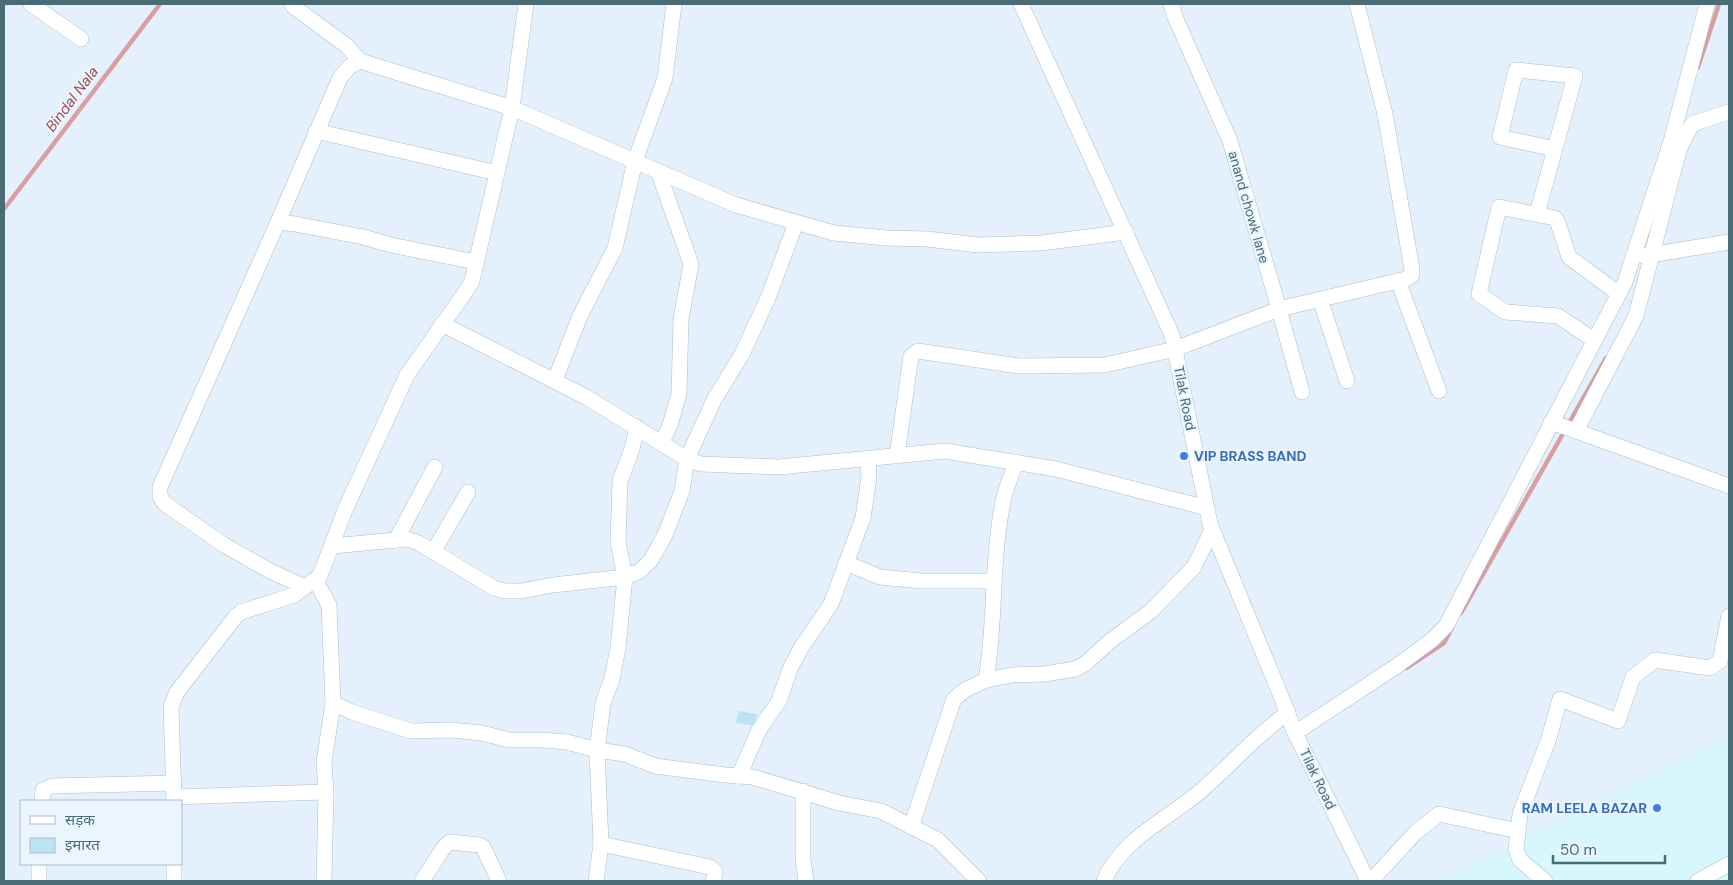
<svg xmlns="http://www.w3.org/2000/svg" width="1733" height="885" font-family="'DM Sans','Noto Sans Devanagari',sans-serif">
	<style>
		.commercial { fill: #d7f7fd }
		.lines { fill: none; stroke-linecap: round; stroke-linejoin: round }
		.stream { stroke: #d99e9d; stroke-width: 4.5 }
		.building { fill: #bae4f3 }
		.minor-casing { stroke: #a7c1cc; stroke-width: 16 }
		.minor { stroke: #fff; stroke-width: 15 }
		.shop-dot { fill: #3f7fe0; stroke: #eaf5ff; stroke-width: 2 }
		.labels { text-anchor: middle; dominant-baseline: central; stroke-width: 4; stroke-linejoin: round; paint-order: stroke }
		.street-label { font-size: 14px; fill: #496c76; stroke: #eaf5ff }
		.shop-label { font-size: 14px; font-weight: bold; fill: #366cbe; stroke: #eaf5ff; text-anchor: start }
		.water-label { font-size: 15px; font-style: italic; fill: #9f4c4a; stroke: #eaf5ff }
	</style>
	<rect width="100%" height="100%" fill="#e4f1fd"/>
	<polygon class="commercial" points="1729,735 1729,881 1440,881"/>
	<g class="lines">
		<g class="stream">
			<polyline points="1698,67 1719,4"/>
			<polyline points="4,209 160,4"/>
			<polyline points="1461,613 1606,358"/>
			<polyline points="1406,668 1444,643 1452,628"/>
		</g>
	</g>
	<polygon class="building" points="738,711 757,714 755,726 736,723"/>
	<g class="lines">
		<g class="minor-casing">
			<g id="minor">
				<polyline points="31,4 81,39"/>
				<polyline points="292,4 294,7 347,46 360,61 512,108 736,205 834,233 886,238 927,239 978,245 1041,243 1126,232"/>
				<polyline points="1021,4 1172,335 1210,524 1283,701 1295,733 1368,881"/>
				<polyline points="316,131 497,173"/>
				<polyline points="658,171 691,264 681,319 679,394 670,425 662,442"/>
				<polyline points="1537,214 1575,76 1516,70 1500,137 1555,149"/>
				<polyline points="278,222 295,224 363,237 391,245 476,262"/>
				<polyline points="1644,256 1729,242"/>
				<polyline points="1398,281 1439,391"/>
				<polyline points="1320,299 1347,381"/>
				<polyline points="442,324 586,397 687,459 701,464 779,467 945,451 1056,469 1207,508"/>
				<polyline points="1594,340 1558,316 1505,312 1479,294 1499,207 1555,218 1558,223 1569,257 1619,294"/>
				<polyline points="555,380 580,316 615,248 635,161 665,78 674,4"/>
				<polyline points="1302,392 1279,309 1406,279 1412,275 1412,269 1385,114 1357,4"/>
				<polyline points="1551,422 1729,486"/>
				<polyline points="1576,431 1636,316 1679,150 1692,124 1729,112"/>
				<polyline points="897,456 911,356 918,351 1019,366 1105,365 1175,349 1279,309 1230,141 1175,17 1171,4"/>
				<polyline points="396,540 435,467"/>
				<polyline points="332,546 396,540 407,539 419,543 494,588 505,591 521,591 553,585 625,577 640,571 651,560 665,535 682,491 687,459 714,400 742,354 768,298 796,223"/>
				<polyline points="433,552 468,492"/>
				<polyline points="846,563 880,577 922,581 994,581"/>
				<polyline points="315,580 329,605 333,703 324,762 326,792 324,881"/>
				<polyline points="305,587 270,571 224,545 164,503 160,496 160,487 278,222 340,78 349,67 360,61"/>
				<path d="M986,680C996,622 991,561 1003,502C1005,489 1012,475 1016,462"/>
				<polyline points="333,703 352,712 411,731 451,730 482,733 509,740 542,740 567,742 597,750 625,754 655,766 725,775 753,777 839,803 881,811 938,840 979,881"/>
				<polyline points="1295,733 1398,665 1432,640 1446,626 1625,282 1672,138 1707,4"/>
				<polyline points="739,776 759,730 779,701 790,669 801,648 831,604 863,518 869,477 868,459"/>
				<polyline points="803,791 803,860 806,881"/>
				<polyline points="174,797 326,792"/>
				<polyline points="42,801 43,790 52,786 174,783"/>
				<polyline points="174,801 171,706 177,692 236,616 241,612 294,595 320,576 345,510 407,375 464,294 472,281 512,108 526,4"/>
				<polyline points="911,827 954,699 965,690 986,680 1012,675 1044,674 1075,669 1085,664 1109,642 1151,611 1194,567 1212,530"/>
				<path d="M601,844L710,867C717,871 715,875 713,881"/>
				<polyline points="174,864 174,881"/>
				<polyline points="39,881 39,864"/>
				<polyline points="422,881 444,847 450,842 479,845 483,847 499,881"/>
				<polyline points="596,881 601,844 597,750 603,703 612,679 618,648 625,577 618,542 620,481 632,449 637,427"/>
				<path d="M1104,881C1121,840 1164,821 1197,794C1218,777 1236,757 1256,739C1266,730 1277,721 1288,712"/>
				<polyline points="1371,881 1416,832 1439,814 1518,831"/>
				<polyline points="1545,881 1520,860 1516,849 1520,814 1548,741 1560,699 1618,721 1633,677 1655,660 1710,668 1720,661 1729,616"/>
				<polyline points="1698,881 1729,864"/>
			</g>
		</g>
		<use href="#minor" class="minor"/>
	</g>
	<g class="shop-dot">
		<circle cx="1184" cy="456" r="5"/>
		<circle cx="1657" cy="808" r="5"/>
	</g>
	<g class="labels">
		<g class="street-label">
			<text transform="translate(1249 207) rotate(74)">anand chowk lane</text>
			<text transform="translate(1185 398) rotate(79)">Tilak Road</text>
			<text transform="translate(1318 779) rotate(64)">Tilak Road</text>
		</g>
		<g class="shop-label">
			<text x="1194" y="456">VIP BRASS BAND</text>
			<text x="1647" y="808" text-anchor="end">RAM LEELA BAZAR</text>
		</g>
		<g class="water-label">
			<text transform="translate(72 99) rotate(-53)">Bindal Nala</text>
		</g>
	</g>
	<rect width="1733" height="885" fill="none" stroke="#496c76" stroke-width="10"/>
	<rect x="20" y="800" width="162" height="65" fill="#eaf5ff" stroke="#aabec8"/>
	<rect x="30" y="816" width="25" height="8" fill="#ffffff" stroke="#aabec8"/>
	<text x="65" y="825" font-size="15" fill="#496c76">सड़क</text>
	<rect x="30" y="838" width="25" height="15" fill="#bae4f3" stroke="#aabec8"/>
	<text x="65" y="850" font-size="15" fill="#496c76">इमारत</text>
	<path d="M1553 855v8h112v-8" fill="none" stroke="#496c76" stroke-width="2.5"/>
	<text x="1560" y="855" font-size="15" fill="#496c76" stroke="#eaf5ff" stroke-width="4" paint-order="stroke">50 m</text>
</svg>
